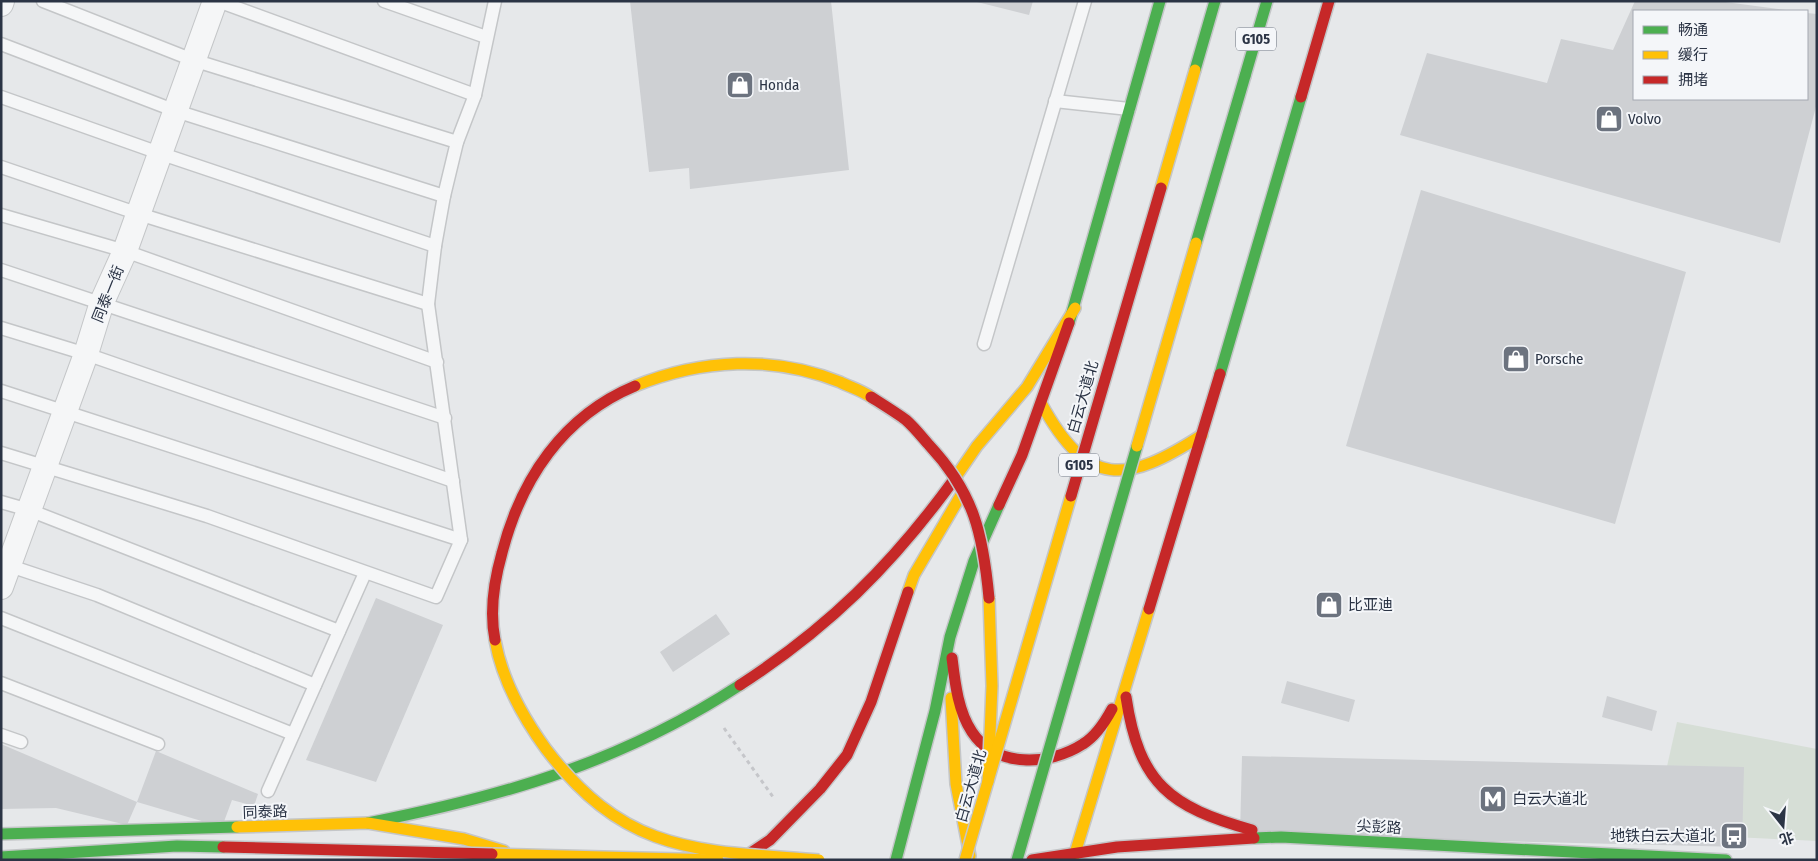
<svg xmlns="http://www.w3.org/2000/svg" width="1818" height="861" font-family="'Fira Sans Condensed','Noto Sans SC',sans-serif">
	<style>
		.green { fill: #d6ded6 }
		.building { fill: #ced0d3 }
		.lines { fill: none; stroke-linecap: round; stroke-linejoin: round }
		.lane-casing { stroke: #c4c6c8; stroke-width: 15 }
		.street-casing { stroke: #c4c6c8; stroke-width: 26 }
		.fast-casing { stroke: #c4c6c8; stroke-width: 14 }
		.slow-casing { stroke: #c4c6c8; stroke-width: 14 }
		.jam-casing { stroke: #c4c6c8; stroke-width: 14 }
		.path { stroke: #c5c6ca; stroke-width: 3; stroke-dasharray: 4 4; stroke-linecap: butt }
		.lane { stroke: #f5f6f7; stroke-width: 12 }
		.street { stroke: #f5f6f7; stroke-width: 24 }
		.fast { stroke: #4caf50; stroke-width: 11 }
		.slow { stroke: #ffc107; stroke-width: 11 }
		.jam { stroke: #c62828; stroke-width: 11 }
		.fast-bridge-casing { stroke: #c4c6c8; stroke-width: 14; stroke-linecap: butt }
		.slow-bridge-casing { stroke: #c4c6c8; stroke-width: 14; stroke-linecap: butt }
		.jam-bridge-casing { stroke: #c4c6c8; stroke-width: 14; stroke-linecap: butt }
		.fast-bridge { stroke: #4caf50; stroke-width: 11 }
		.slow-bridge { stroke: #ffc107; stroke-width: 11 }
		.jam-bridge { stroke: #c62828; stroke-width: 11 }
		.labels { text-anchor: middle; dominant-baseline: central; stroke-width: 4; stroke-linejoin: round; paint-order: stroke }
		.shield { fill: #f4f6f9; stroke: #676e7b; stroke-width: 1 }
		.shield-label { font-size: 14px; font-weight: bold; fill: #2b3445 }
		.poi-label { font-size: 15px; fill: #2b3445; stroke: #f4f6f9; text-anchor: start }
		.street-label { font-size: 15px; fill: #2b3445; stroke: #f4f6f9 }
	</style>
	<rect width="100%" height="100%" fill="#e6e8ea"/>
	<polygon class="green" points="1677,722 1817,749 1817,841 1652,833"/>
	<g class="building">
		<polygon points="630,1 831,1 849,170 690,189 689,168 649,172"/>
		<polygon points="973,1 1033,1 1029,15"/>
		<polygon points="1635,1 1718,1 1786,10 1634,11 1634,99 1807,99 1807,13 1817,14 1817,103 1780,243 1400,135 1427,53 1547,83 1561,39 1613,50"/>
		<polygon points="1421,190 1686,272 1615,524 1346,446"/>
		<polygon points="376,598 443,625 376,782 306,760"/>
		<polygon points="716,614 730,634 673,672 660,652"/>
		<polygon points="1287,681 1355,700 1349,722 1281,703"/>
		<polygon points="1607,696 1657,711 1652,731 1602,717"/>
		<polygon points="1,744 137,802 127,825 56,808 1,809"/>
		<polygon points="156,751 258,794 254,806 232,800 222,827 137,802"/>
		<polygon points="1242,756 1744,767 1742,847 1240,835"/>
	</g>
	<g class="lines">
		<g class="lane-casing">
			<g id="lane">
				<polyline points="43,1 193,60 457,142"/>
				<polyline points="218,1 475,95"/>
				<polyline points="384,1 486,37"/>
				<polyline points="1,44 176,111 444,196"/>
				<polyline points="1,97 162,154 435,246"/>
				<polyline points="1055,101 1129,109"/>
				<polyline points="1,167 139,214 428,304"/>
				<polyline points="1,215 125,251 437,362"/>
				<polyline points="1,270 445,418"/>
				<polyline points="1,328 86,354 453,481"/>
				<polyline points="984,344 1085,1"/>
				<polyline points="1,391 461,540"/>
				<polyline points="1,453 207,516 436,597 461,540 428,304 435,246 444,196 457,142 475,95 495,1"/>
				<polyline points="1,502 29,510 339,631"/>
				<polyline points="4,564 97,595 315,685"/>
				<polyline points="1,618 293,734"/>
				<polyline points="1,683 158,744"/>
				<polyline points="1,735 21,742"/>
				<polyline points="268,791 365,573"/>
			</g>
		</g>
		<g class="street-casing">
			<g id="street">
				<polyline points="1,4 2,1"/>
				<polyline points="1,587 86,354 102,302 125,251 215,1"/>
			</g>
		</g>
		<g class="fast-casing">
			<g id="fast">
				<polyline points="1195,70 1215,1"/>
				<polyline points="1245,76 1267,1"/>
				<polyline points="1069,323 1160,1"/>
				<polyline points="1220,374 1301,97"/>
				<path d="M368,823C505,796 622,762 740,685"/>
				<polyline points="1,834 237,827"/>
				<polyline points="1254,838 1281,837 1726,860"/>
				<polyline points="896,860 935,711 950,637 974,561 999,505"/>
			</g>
		</g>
		<g class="slow-casing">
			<g id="slow">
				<path d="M1041,403C1088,489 1126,484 1202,435"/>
				<polyline points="953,481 977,446 1027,387 1075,308"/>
				<polyline points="908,592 914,575 961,495"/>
				<polyline points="951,698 956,784 970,856"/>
				<polyline points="237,827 368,823 464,839 504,851"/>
				<polyline points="1073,860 1149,609"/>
			</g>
		</g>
		<g class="jam-casing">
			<g id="jam">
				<polyline points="1301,97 1329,1"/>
				<polyline points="999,505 1022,455 1069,323"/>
				<polyline points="1149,609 1220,374"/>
				<path d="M952,658C955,683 958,711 972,732C996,768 1049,766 1083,744C1096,736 1105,722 1112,709"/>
				<path d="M740,685C828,628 891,566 953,481"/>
				<path d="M1126,697C1139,784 1170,807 1252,830"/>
				<polyline points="740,860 770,840 820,789 847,755 871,702 908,592"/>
				<polyline points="1032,860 1117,847 1254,838"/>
			</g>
		</g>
		<polyline class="path" points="724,728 773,797"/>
		<use href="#lane" class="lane"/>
		<use href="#street" class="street"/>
		<use href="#fast" class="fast"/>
		<use href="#slow" class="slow"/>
		<use href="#jam" class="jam"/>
		<g class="fast-bridge-casing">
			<g id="fast-bridge">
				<polyline points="1196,243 1245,76"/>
				<polyline points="1,857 177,846 223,847"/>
				<polyline points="1017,860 1137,446"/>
			</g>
		</g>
		<g class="slow-bridge-casing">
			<g id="slow-bridge">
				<polyline points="1161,188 1195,70"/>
				<path d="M635,386C701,359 773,355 840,382C850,387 861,390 871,397"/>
				<polyline points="1137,446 1196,243"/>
				<path d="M495,640C502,680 522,716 546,749C627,855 697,850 819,860"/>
				<polyline points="988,782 992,686 989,598"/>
				<polyline points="492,854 718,860"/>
				<polyline points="965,860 1071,496"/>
			</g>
		</g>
		<g class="jam-bridge-casing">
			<g id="jam-bridge">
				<path d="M871,397C882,404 895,412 906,420C914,427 922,437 929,445C974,493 983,534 989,598"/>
				<polyline points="1071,496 1161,188"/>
				<path d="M495,640C489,610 494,581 502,553C521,479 563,416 635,386"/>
				<polyline points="223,847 492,854"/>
			</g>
		</g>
		<use href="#fast-bridge" class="fast-bridge"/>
		<use href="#slow-bridge" class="slow-bridge"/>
		<use href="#jam-bridge" class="jam-bridge"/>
	</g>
	<defs>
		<g id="shop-square" transform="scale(1.4375)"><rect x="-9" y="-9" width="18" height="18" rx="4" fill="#6c737f" stroke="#f4f6f9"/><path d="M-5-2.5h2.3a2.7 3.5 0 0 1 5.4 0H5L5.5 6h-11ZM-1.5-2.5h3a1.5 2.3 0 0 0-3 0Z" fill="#fff"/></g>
		<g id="metro-square" transform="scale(1.4375)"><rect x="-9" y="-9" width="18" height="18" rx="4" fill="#6c737f" stroke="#f4f6f9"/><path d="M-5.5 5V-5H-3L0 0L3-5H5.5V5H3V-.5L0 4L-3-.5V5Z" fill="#fff"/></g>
		<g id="bus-square" transform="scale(1.4375)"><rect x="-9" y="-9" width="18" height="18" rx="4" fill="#6c737f" stroke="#f4f6f9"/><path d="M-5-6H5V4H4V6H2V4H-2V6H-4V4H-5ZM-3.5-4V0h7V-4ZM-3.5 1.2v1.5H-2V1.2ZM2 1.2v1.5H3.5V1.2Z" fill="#fff"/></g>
	</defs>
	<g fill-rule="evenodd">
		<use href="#shop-square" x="740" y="85"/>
		<use href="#shop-square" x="1609" y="119"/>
		<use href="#shop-square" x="1516" y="359"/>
		<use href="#shop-square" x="1329" y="605"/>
		<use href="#metro-square" x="1493" y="799"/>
		<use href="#bus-square" x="1734" y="836"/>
	</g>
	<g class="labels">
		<g class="shield">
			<rect x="1236" y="27.5" width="40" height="23" rx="4"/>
			<rect x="1059" y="453.5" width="40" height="23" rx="4"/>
		</g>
		<g class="shield-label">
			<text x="1256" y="39">G105</text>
			<text x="1079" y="465">G105</text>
		</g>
		<g class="poi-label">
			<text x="759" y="85">Honda</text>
			<text x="1628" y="119">Volvo</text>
			<text x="1535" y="359">Porsche</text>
			<text x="1348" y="605">比亚迪</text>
			<text x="1512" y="799">白云大道北</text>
			<text x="1715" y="836" text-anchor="end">地铁白云大道北</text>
		</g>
		<g class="street-label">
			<text transform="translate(108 294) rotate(-68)">同泰一街</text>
			<text transform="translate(1083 397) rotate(-74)">白云大道北</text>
			<text transform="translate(971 786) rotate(-74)">白云大道北</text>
			<text transform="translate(265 812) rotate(-2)">同泰路</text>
			<text transform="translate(1379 827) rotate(3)">尖彭路</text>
		</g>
	</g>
	<rect width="1818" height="861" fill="none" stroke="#2b3445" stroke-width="5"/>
	<rect x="1633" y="10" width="175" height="90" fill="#f4f6f9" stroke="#a4a8b1"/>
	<rect x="1643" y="26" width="25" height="8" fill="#4caf50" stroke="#a4a8b1"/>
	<text x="1678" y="35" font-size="15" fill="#2b3445">畅通</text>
	<rect x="1643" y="51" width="25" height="8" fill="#ffc107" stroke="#a4a8b1"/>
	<text x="1678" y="60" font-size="15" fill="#2b3445">缓行</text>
	<rect x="1643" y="76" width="25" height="8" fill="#c62828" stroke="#a4a8b1"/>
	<text x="1678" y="85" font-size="15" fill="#2b3445">拥堵</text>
	<g transform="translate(1783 826) rotate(163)" stroke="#f4f6f9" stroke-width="4" paint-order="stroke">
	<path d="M0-4L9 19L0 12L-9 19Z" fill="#2b3445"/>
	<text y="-8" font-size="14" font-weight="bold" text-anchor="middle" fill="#2b3445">北</text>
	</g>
</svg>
